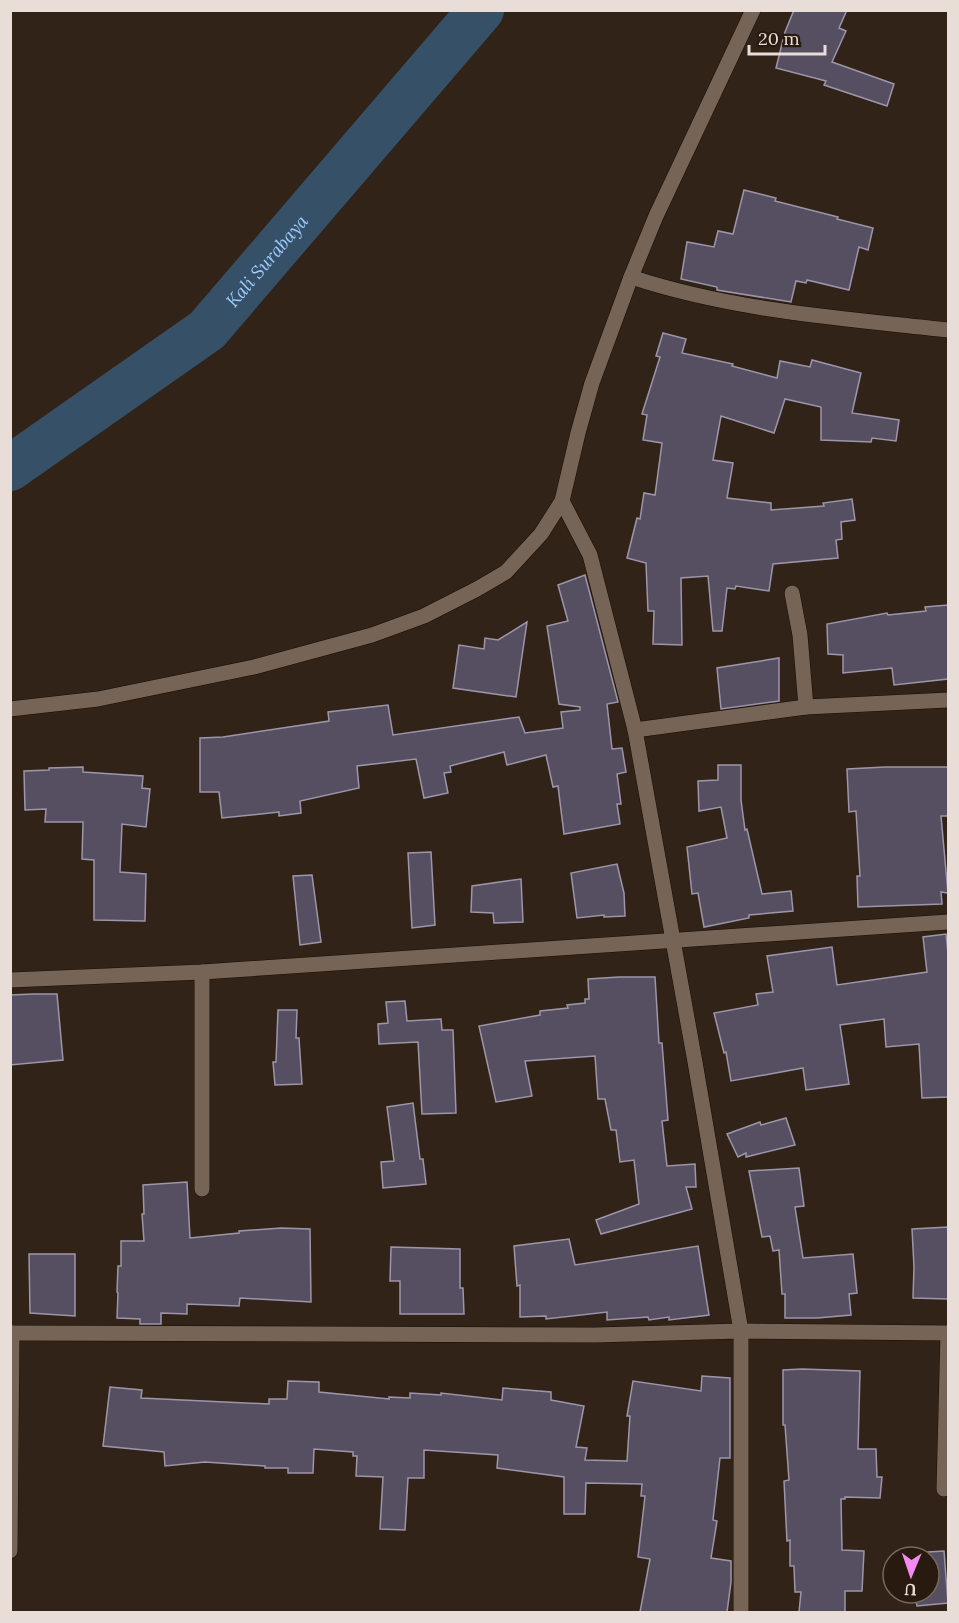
<svg xmlns="http://www.w3.org/2000/svg" width="959" height="1623" font-family="Lora,serif">
	<style>
		.lines { fill: none; stroke-linecap: round; stroke-linejoin: round }
		.river { stroke: #365068; stroke-width: 46 }
		.building { fill: #554f61; stroke: #9d96aa; stroke-width: 1.5 }
		.minor-casing { stroke: #190c03; stroke-width: 16 }
		.minor { stroke: #766557; stroke-width: 15 }
		.labels { text-anchor: middle; dominant-baseline: central; stroke-width: 4.5; stroke-linejoin: round; paint-order: stroke }
		.water-label { font-size: 18px; font-style: italic; fill: #9ecefc; stroke: #281a0e }
	</style>
	<rect width="100%" height="100%" fill="#322318"/>
	<g class="lines">
		<path class="river" id="s1" d="M10,468L207,330L481,10"/>
	</g>
	<g class="building">
		<polygon points="794,10 847,10 839,28 846,31 832,62 894,84 887,106 824,85 826,81 776,68 785,32"/>
		<polygon points="744,190 776,198 775,201 838,217 837,219 873,228 868,250 859,247 849,290 807,280 806,283 796,281 791,302 717,290 717,287 681,279 687,242 714,247 718,231 733,234"/>
		<polygon points="663,333 686,339 682,353 733,364 732,366 777,378 780,361 810,367 812,360 861,373 852,413 899,420 896,441 872,438 871,442 821,440 821,407 785,399 774,433 721,416 713,460 733,463 727,498 771,503 771,510 824,506 823,503 852,499 855,520 841,522 842,539 836,540 838,558 773,564 769,591 736,586 735,589 727,588 722,631 713,631 708,576 681,578 682,645 653,644 654,611 648,611 646,563 627,558 637,518 640,519 644,493 655,495 662,443 643,440 647,415 642,414 660,357 656,356"/>
		<polygon points="585,575 618,702 607,704 612,749 622,748 626,772 617,774 621,804 617,804 620,824 564,834 558,786 553,787 546,755 507,765 504,752 450,766 451,772 444,773 448,793 424,798 416,759 357,766 359,788 300,801 301,813 279,816 279,812 222,818 219,792 200,792 200,738 223,737 329,721 328,712 388,705 393,735 519,717 525,733 563,728 561,712 580,710 580,707 559,704 547,626 568,621 558,585"/>
		<polygon points="948,605 948,679 894,685 892,668 843,673 843,655 828,654 827,624 887,613 888,615 926,611 925,607"/>
		<polygon points="527,622 516,697 453,688 459,645 484,649 485,638 498,640"/>
		<polygon points="779,658 779,701 721,709 717,668"/>
		<polygon points="718,765 741,765 741,800 745,830 747,829 762,894 791,891 793,911 749,915 749,918 704,927 698,893 692,894 687,847 727,838 721,807 699,811 698,781 718,780"/>
		<polygon points="83,767 83,772 143,776 142,788 150,789 146,827 122,824 120,872 146,874 145,921 94,920 94,860 82,859 83,822 45,822 46,809 25,810 24,771 49,770 49,768"/>
		<polygon points="885,767 948,767 948,816 941,816 948,893 941,892 942,904 858,907 857,876 860,876 856,811 849,812 847,769"/>
		<polygon points="431,852 435,925 412,928 408,853"/>
		<polygon points="617,864 624,893 625,916 604,917 604,915 577,918 571,873"/>
		<polygon points="312,875 321,942 300,945 293,876"/>
		<polygon points="521,879 523,922 494,923 493,913 471,912 472,886"/>
		<polygon points="946,934 948,953 948,1097 922,1098 919,1044 886,1047 884,1019 840,1025 849,1084 806,1090 803,1068 731,1081 726,1052 724,1053 714,1013 758,1005 756,994 773,992 767,956 832,947 837,985 927,972 923,937"/>
		<polygon points="619,977 655,977 659,1043 662,1043 668,1120 662,1121 667,1166 695,1164 696,1187 686,1187 692,1209 601,1234 596,1220 639,1204 634,1160 620,1162 616,1130 611,1130 605,1099 598,1099 595,1056 525,1061 532,1096 496,1102 479,1026 540,1015 540,1011 568,1008 567,1005 585,1003 585,999 589,999 588,979"/>
		<polygon points="34,994 57,994 63,1060 10,1065 10,995"/>
		<polygon points="405,1001 407,1021 441,1019 442,1030 453,1030 456,1113 422,1114 418,1042 379,1044 378,1024 388,1023 386,1002"/>
		<polygon points="278,1010 297,1010 296,1038 299,1038 302,1084 275,1085 273,1062 276,1062"/>
		<polygon points="413,1103 420,1159 423,1159 426,1184 383,1188 381,1162 394,1161 387,1107"/>
		<polygon points="786,1118 795,1145 746,1157 746,1153 738,1157 727,1134 760,1122 761,1125"/>
		<polygon points="799,1168 804,1206 795,1207 803,1258 853,1254 857,1293 849,1294 851,1315 817,1318 785,1318 785,1294 782,1294 779,1250 773,1251 770,1236 762,1237 749,1171"/>
		<polygon points="187,1182 190,1238 239,1233 239,1231 281,1228 310,1229 311,1302 240,1298 239,1306 187,1304 187,1314 161,1313 161,1324 140,1324 140,1319 117,1318 118,1293 117,1292 118,1266 121,1266 121,1241 144,1241 142,1214 144,1214 143,1185"/>
		<polygon points="948,1227 948,1299 913,1298 914,1267 912,1229"/>
		<polygon points="569,1239 575,1265 698,1246 709,1315 669,1320 669,1317 649,1320 648,1317 607,1320 607,1312 546,1319 546,1316 520,1317 520,1285 517,1286 514,1246"/>
		<polygon points="391,1247 460,1249 460,1288 463,1288 464,1314 400,1314 400,1281 390,1281"/>
		<polygon points="29,1254 75,1254 75,1316 30,1313"/>
		<polygon points="802,1369 860,1371 858,1449 876,1449 877,1477 882,1477 880,1498 845,1497 845,1499 841,1499 842,1550 864,1551 862,1591 845,1591 845,1612 799,1612 801,1592 795,1592 794,1566 790,1566 790,1540 787,1541 784,1481 789,1480 785,1425 783,1425 783,1370"/>
		<polygon points="702,1376 730,1378 730,1458 720,1458 713,1520 717,1521 711,1558 731,1561 731,1582 727,1612 640,1612 650,1559 638,1557 645,1496 641,1496 642,1484 586,1483 585,1514 564,1514 564,1477 497,1468 498,1455 424,1450 424,1478 408,1478 405,1530 380,1529 383,1477 356,1476 357,1456 353,1456 353,1452 314,1449 313,1473 288,1473 288,1468 265,1468 265,1466 205,1462 165,1466 164,1452 103,1446 110,1387 142,1390 141,1398 269,1404 269,1399 287,1399 288,1381 319,1382 319,1392 389,1399 389,1397 410,1398 410,1393 441,1395 441,1393 502,1400 503,1388 551,1392 551,1400 584,1406 576,1447 587,1448 585,1460 627,1461 630,1416 627,1416 633,1381 701,1391"/>
		<polygon points="944,1551 948,1603 917,1606 915,1593 929,1593 929,1557 911,1557 911,1553"/>
	</g>
	<g class="lines">
		<g class="minor-casing">
			<g id="minor">
				<path d="M631,277C734,311 841,318 948,330"/>
				<polyline points="562,501 590,555 635,730 695,1062 741,1331 741,1612"/>
				<polyline points="792,593 800,635 806,707"/>
				<polyline points="10,709 98,699 254,667 372,635 424,616 477,589 506,572 541,534 562,501 578,433 592,383 631,277 656,216 753,10"/>
				<polyline points="635,730 806,707 948,700"/>
				<polyline points="202,972 202,1189"/>
				<polyline points="10,980 202,972 948,922"/>
				<polyline points="10,1333 595,1335 741,1331 948,1333"/>
				<polyline points="944,1489 948,1333"/>
				<polyline points="10,1551 12,1333"/>
			</g>
		</g>
		<use href="#minor" class="minor"/>
	</g>
	<g class="labels">
		<g class="water-label">
			<text stroke="none"><textPath href="#s1" startOffset="332">Kali Surabaya</textPath></text>
		</g>
	</g>
	<rect width="959" height="1623" fill="none" stroke="#e8ded7" stroke-width="24"/>
	<g transform="translate(911 1575) rotate(182)"><circle r="28" fill="#281a0e" stroke="#75685e" stroke-width="1.5"/>
	<path d="M0-4.5L10 22L0 15L-10 22Z" fill="#f38af2"/>
	<text y="-9" font-size="16" font-weight="bold" text-anchor="middle" fill="#e8ded7">U</text>
	</g>
	<path d="M749 45v9h76v-9" fill="none" stroke="#e8ded7" stroke-width="3"/>
	<text x="758" y="45" font-size="18" fill="#e8ded7" stroke="#281a0e" stroke-width="4.5" paint-order="stroke">20 m</text>
</svg>
